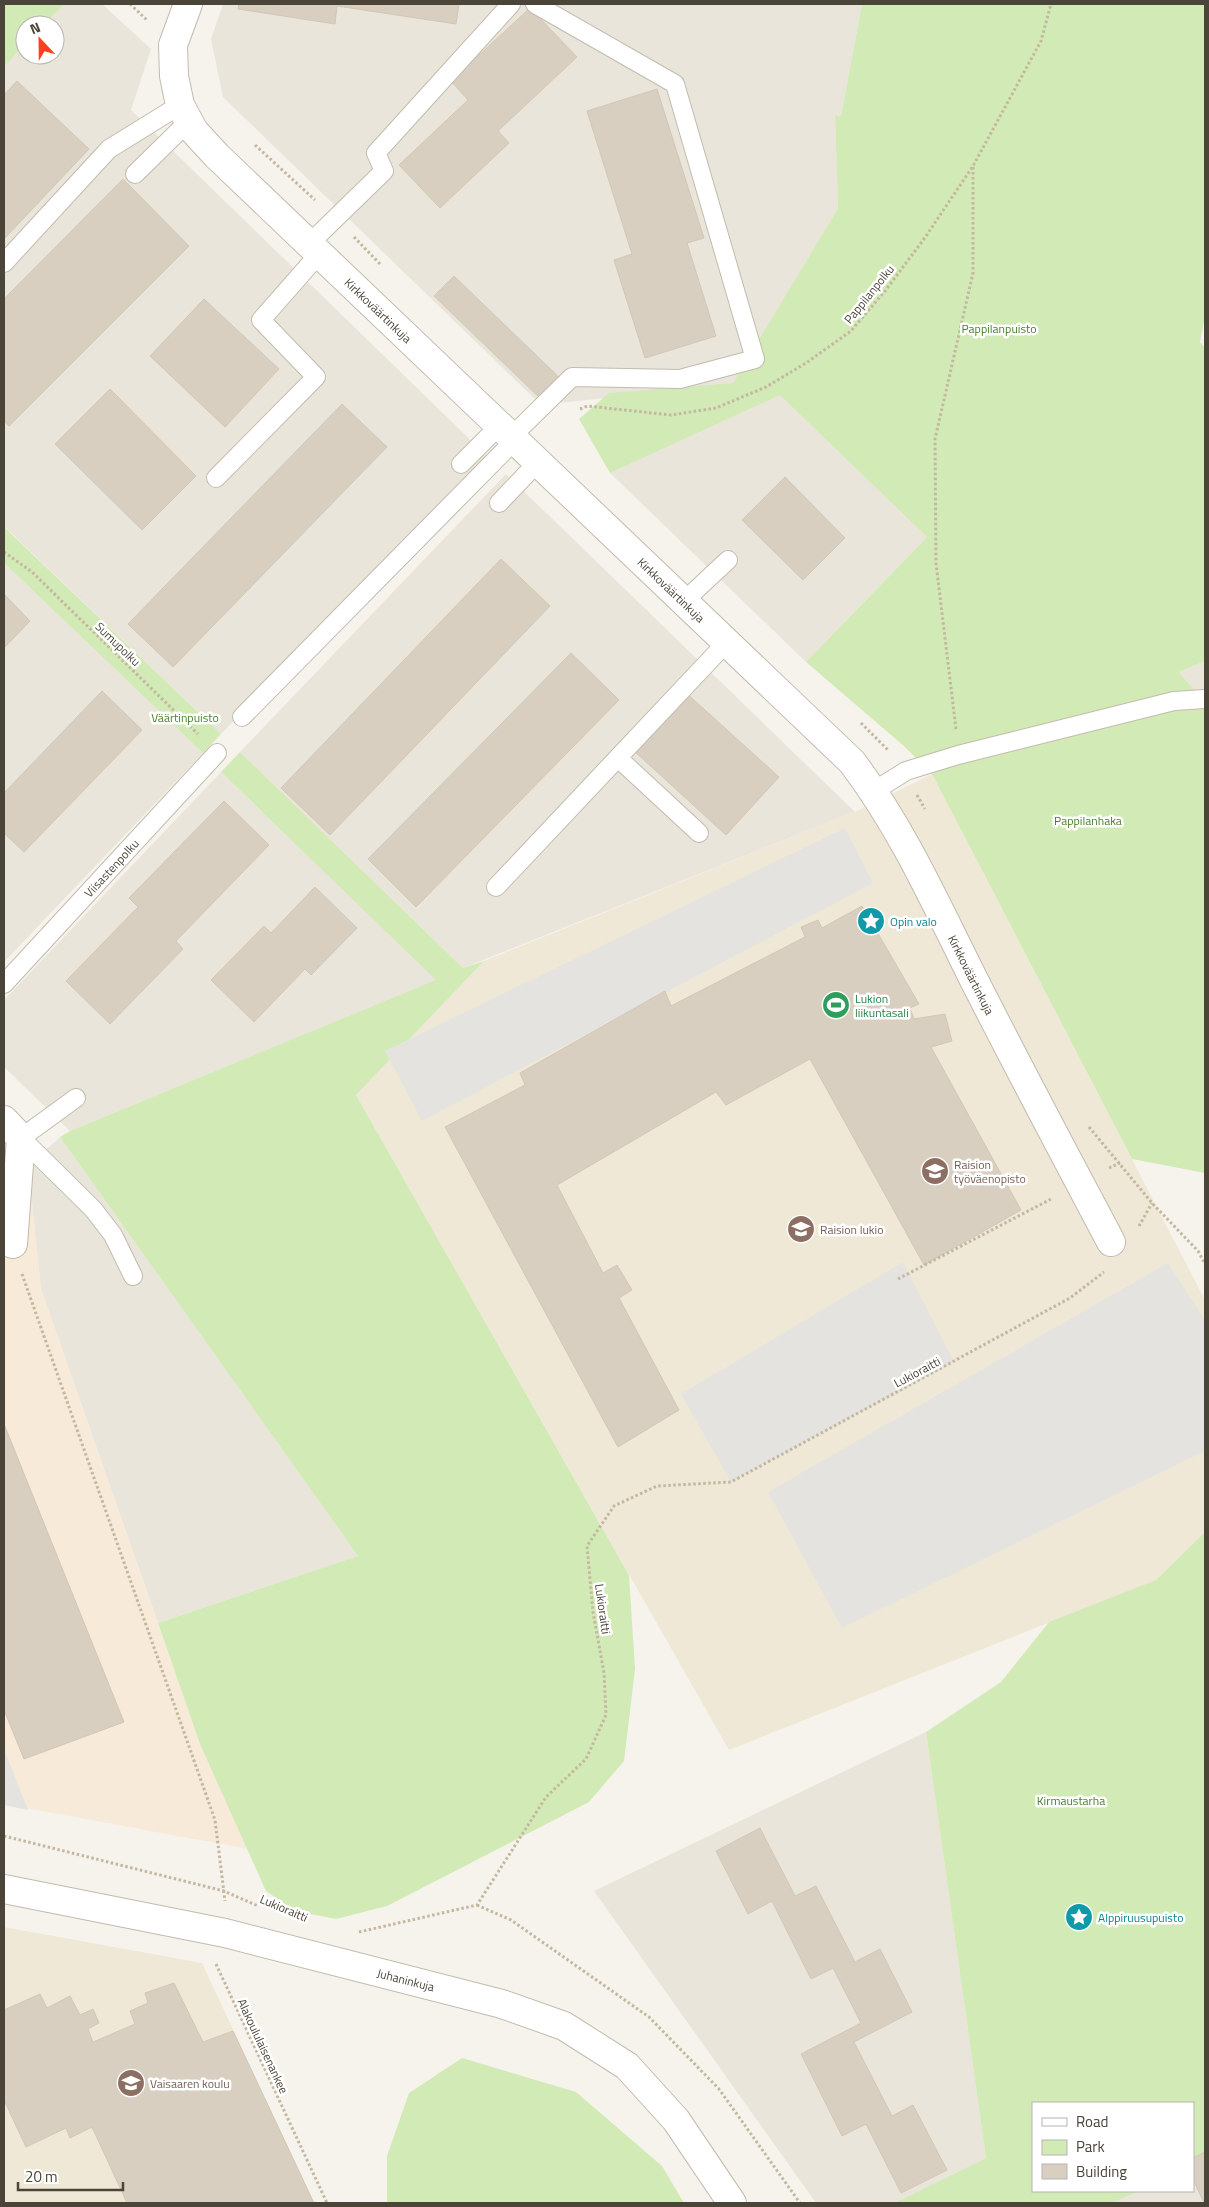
<svg xmlns="http://www.w3.org/2000/svg" width="1209" height="2207" font-family="'Titillium Web',sans-serif">
	<style>
		.residential { fill: #eae5da }
		.commercial { fill: #f7ead8 }
		.education { fill: #efe8d6 }
		.green { fill: #d2eab5 }
		.parking { fill: #e5e3e0 }
		.building { fill: #d8cfc1; stroke: #d3c7b4 }
		.lines { fill: none; stroke-linecap: round; stroke-linejoin: round }
		.service-casing { stroke: #c2bbae; stroke-width: 20 }
		.minor-casing { stroke: #c2bbae; stroke-width: 30 }
		.path { stroke: #c4b79f; stroke-width: 3; stroke-dasharray: 2.5 2.5; stroke-linecap: butt }
		.service { stroke: #fff; stroke-width: 18 }
		.minor { stroke: #fff; stroke-width: 28 }
		.labels { text-anchor: middle; dominant-baseline: central; stroke-width: 5; stroke-linejoin: round; paint-order: stroke }
		.street-label { font-size: 12px; fill: #4b4439; stroke: #fff }
		.park-label { font-size: 12px; fill: #4a7f2a; stroke: #fff }
		.culture-label { font-size: 12px; fill: #0d838f; stroke: #fff; text-anchor: start }
		.leisure-label { font-size: 12px; fill: #27864d; stroke: #fff; text-anchor: start }
		.education-label { font-size: 12px; fill: #785e54; stroke: #fff; text-anchor: start }
	</style>
	<rect width="100%" height="100%" fill="#f6f3ec"/>
	<g class="residential">
		<polygon points="64,4 102,4 151,49 131,110 487,456 221,734 4,526 4,67 25,44 25,55 55,55 55,25 44,25"/>
		<polygon points="223,4 862,4 841,116 835,115 838,208 733,384 541,405 223,97 211,39"/>
		<polygon points="780,394 927,537 806,662 610,473"/>
		<polygon points="506,474 855,812 463,968 240,752"/>
		<polygon points="4,563 203,753 4,962"/>
		<polygon points="1205,661 1205,703 1179,672"/>
		<polygon points="221,772 437,980 70,1131 4,1067 4,1000"/>
		<polygon points="60,1137 358,1556 158,1623 41,1289 28,1166"/>
		<polygon points="926,1732 986,2158 894,2203 816,2203 594,1891"/>
		<polygon points="1205,2161 1205,2203 1112,2203 1140,2191 1193,2191 1193,2167"/>
	</g>
	<polygon class="commercial" points="4,1142 28,1166 41,1289 200,1744 249,1849 4,1804"/>
	<g class="education">
		<polygon points="932,774 1205,1300 1205,1532 1156,1580 729,1750 356,1095 484,961 855,812"/>
		<polygon points="4,1927 202,1963 314,2203 4,2203"/>
	</g>
	<g class="green">
		<polygon points="4,4 64,4 44,25 25,25 25,44 4,67"/>
		<polygon points="862,4 1205,4 1205,316 1200,342 1205,348 1205,661 1179,672 1205,703 1205,1173 1132,1159 932,774 905,747 806,662 927,537 780,395 610,473 579,419 609,393 733,383 838,208 835,115 841,116"/>
		<polygon points="4,527 221,734 203,753 4,563"/>
		<polygon points="240,752 463,968 484,961 356,1095 629,1575 635,1669 624,1761 589,1802 387,1906 336,1919 295,1911 266,1891 200,1744 158,1623 358,1556 60,1137 70,1131 436,980 221,772"/>
		<polygon points="1205,1532 1205,2161 1193,2167 1193,2103 1033,2103 1033,2191 1140,2191 1112,2203 894,2203 986,2158 926,1732 1001,1682 1049,1622 1156,1580"/>
		<polygon points="462,2058 576,2092 662,2166 684,2203 387,2203 387,2156 409,2093"/>
	</g>
	<g class="parking">
		<polygon points="845,828 873,883 422,1121 385,1051"/>
		<polygon points="903,1262 954,1362 731,1482 681,1394"/>
		<polygon points="1168,1263 1205,1320 1205,1451 842,1628 768,1492"/>
		<polygon points="4,1749 28,1810 4,1805"/>
	</g>
	<g class="building">
		<polygon points="239,4 459,4 456,24 337,6 335,24 238,9"/>
		<polygon points="530,8 577,57 498,131 509,143 440,208 399,165 468,100 451,81"/>
		<polygon points="17,81 89,149 4,239 4,95"/>
		<polygon points="657,89 704,238 687,243 716,336 645,358 614,260 632,254 587,111"/>
		<polygon points="123,179 189,246 9,426 4,421 4,299"/>
		<polygon points="454,276 563,381 544,402 434,296"/>
		<polygon points="204,299 279,369 225,427 150,356"/>
		<polygon points="110,389 196,476 142,530 55,444"/>
		<polygon points="342,404 387,447 173,667 128,624"/>
		<polygon points="785,477 845,538 803,580 742,520"/>
		<polygon points="501,559 550,606 330,835 281,788"/>
		<polygon points="4,594 30,621 4,648"/>
		<polygon points="571,653 619,700 416,907 368,859"/>
		<polygon points="102,691 142,730 24,852 4,833 4,793"/>
		<polygon points="684,691 779,777 726,835 632,749"/>
		<polygon points="224,801 269,845 176,941 183,949 110,1024 66,981 138,907 129,898"/>
		<polygon points="315,887 357,928 311,975 305,969 254,1022 211,980 264,926 271,933"/>
		<polygon points="862,906 919,1004 910,1008 914,1019 945,1014 952,1041 931,1047 1021,1210 924,1265 810,1059 726,1105 716,1092 557,1185 603,1273 617,1265 632,1290 619,1298 679,1410 618,1447 445,1127 525,1085 520,1073 665,991 671,1006 805,937 801,927 818,920 822,928"/>
		<polygon points="4,1424 124,1722 24,1759 4,1710"/>
		<polygon points="760,1828 795,1896 816,1886 855,1962 880,1949 912,2012 854,2042 892,2116 913,2105 947,2170 901,2193 866,2124 842,2136 801,2054 861,2023 833,1968 811,1979 772,1901 748,1914 716,1851"/>
		<polygon points="174,1983 203,2042 233,2031 314,2203 127,2203 92,2127 70,2138 66,2128 26,2147 4,2100 4,2010 40,1994 47,2008 70,1996 80,2015 93,2009 99,2023 88,2029 93,2042 135,2024 130,2011 148,2003 145,1993"/>
		<polygon points="1205,2152 1205,2203 1204,2203 1193,2179 1193,2158"/>
	</g>
	<g class="lines">
		<g class="service-casing">
			<g id="service">
				<polyline points="135,174 189,121"/>
				<polyline points="309,244 384,171 376,153 511,4"/>
				<polyline points="4,263 109,149 180,105"/>
				<polyline points="511,437 572,377 680,379 755,359 675,84 535,4"/>
				<polyline points="461,464 499,426"/>
				<polyline points="216,478 316,377 261,320 319,254"/>
				<polyline points="499,503 537,463"/>
				<polyline points="683,602 728,560"/>
				<polyline points="242,717 514,441"/>
				<polyline points="618,758 699,833"/>
				<polyline points="874,791 906,771 958,755 1174,701 1205,699"/>
				<polyline points="496,887 726,643"/>
				<path id="s1" d="M4,984L217,753"/>
				<polyline points="76,1098 21,1138 93,1209 113,1235 133,1276"/>
			</g>
		</g>
		<g class="minor-casing">
			<g id="minor">
				<path id="s2" d="M188,4L173,45L174,76L180,105L194,131L217,156L852,762C902,828 935,902 972,976C1017,1065 1064,1153 1111,1242"/>
				<polyline points="4,1120 21,1138 13,1244"/>
				<path id="s3" d="M4,1889L225,1933L502,2004L564,2026L627,2066L676,2120L732,2203"/>
			</g>
		</g>
		<g class="path">
			<polyline points="130,4 148,21"/>
			<polyline points="255,145 315,200"/>
			<polyline points="354,237 381,265"/>
			<polyline points="580,409 587,406 671,415 716,408 766,387 806,363 851,331 885,291 924,239 973,166 1041,41 1051,4"/>
			<polyline points="4,552 32,572 198,734"/>
			<polyline points="861,723 888,750"/>
			<polyline points="956,729 936,563 935,439 973,273 973,166"/>
			<polyline points="917,795 925,809"/>
			<polyline points="1089,1127 1152,1203 1198,1251 1205,1264"/>
			<polyline points="1109,1168 1120,1163"/>
			<polyline points="1139,1226 1152,1203"/>
			<polyline points="22,1274 215,1820 225,1901"/>
			<polyline points="898,1279 1053,1198"/>
			<polyline points="4,1836 224,1891 258,1906"/>
			<polyline points="477,1905 511,1920 649,2017 719,2089 800,2203"/>
			<polyline points="359,1932 477,1905 546,1797 586,1759 606,1715 604,1673 593,1612 587,1546 614,1506 657,1486 731,1482 1070,1298 1104,1272"/>
			<polyline points="216,1964 327,2203"/>
		</g>
		<use href="#service" class="service"/>
		<use href="#minor" class="minor"/>
	</g>
	<defs>
		<g id="sight-disc" transform="scale(1.4375)"><circle r="9.5" fill="#0f9aa8" stroke="#fff"/><path d="M0-6L1.8-2.2L6-1.7L2.9 1.2L3.7 5.4L0 3.3L-3.7 5.4L-2.9 1.2L-6-1.7L-1.8-2.2Z" fill="#fff"/></g>
		<g id="stadium-disc" transform="scale(1.4375)"><circle r="9.5" fill="#2e9e5b" stroke="#fff"/><path d="M0-5a6.5 5 0 1 0 0 10a6.5 5 0 1 0 0-10ZM-3.5-1.8h7v3.6h-7Z" fill="#fff"/></g>
		<g id="school-disc" transform="scale(1.4375)"><circle r="9.5" fill="#8d6e63" stroke="#fff"/><path d="M0-5L7-2L0 1L-7-2ZM-4 1L0 2.5L4 1V4Q0 6-4 4Z" fill="#fff"/></g>
	</defs>
	<g fill-rule="evenodd">
		<use href="#sight-disc" x="871" y="921"/>
		<use href="#stadium-disc" x="836" y="1005"/>
		<use href="#school-disc" x="935" y="1171"/>
		<use href="#school-disc" x="801" y="1229"/>
		<use href="#sight-disc" x="1079" y="1917"/>
		<use href="#school-disc" x="131" y="2083"/>
	</g>
	<g class="labels">
		<g class="street-label">
			<text transform="translate(869 294) rotate(-51)">Pappilanpolku</text>
			<text stroke="none"><textPath href="#s2" startOffset="391">Kirkkoväärtinkuja</textPath></text>
			<text stroke="none"><textPath href="#s2" startOffset="796">Kirkkoväärtinkuja</textPath></text>
			<text transform="translate(118 644) rotate(44)">Sumupolku</text>
			<text stroke="none"><textPath href="#s1" startOffset="158">Viisastenpolku</textPath></text>
			<text stroke="none"><textPath href="#s2" startOffset="1290">Kirkkoväärtinkuja</textPath></text>
			<text transform="translate(917 1372) rotate(-28)">Lukioraitti</text>
			<text transform="translate(603 1609) rotate(82)">Lukioraitti</text>
			<text transform="translate(284 1908) rotate(23)">Lukioraitti</text>
			<text stroke="none"><textPath href="#s3" startOffset="412">Juhaninkuja</textPath></text>
			<text transform="translate(263 2046) rotate(65)">Alakoululaisenankee</text>
		</g>
		<g class="park-label">
			<text x="999" y="328">Pappilanpuisto</text>
			<text x="185" y="717">Väärtinpuisto</text>
			<text x="1088" y="820">Pappilanhaka</text>
			<text x="1071" y="1800">Kirmaustarha</text>
		</g>
		<g class="culture-label">
			<text x="890" y="921">Opin valo</text>
			<text x="1098" y="1917">Alppiruusupuisto</text>
		</g>
		<g class="leisure-label">
			<text x="855" y="998">Lukion<tspan x="855" dy="14">liikuntasali</tspan></text>
		</g>
		<g class="education-label">
			<text x="954" y="1164">Raision<tspan x="954" dy="14">työväenopisto</tspan></text>
			<text x="820" y="1229">Raision lukio</text>
			<text x="150" y="2083">Vaisaaren koulu</text>
		</g>
	</g>
	<rect width="1209" height="2207" fill="none" stroke="#4b4439" stroke-width="10"/>
	<rect x="1032" y="2102" width="162" height="90" fill="#ffffff" stroke="#b7b4b0"/>
	<rect x="1042" y="2118" width="25" height="8" fill="#ffffff" stroke="#b7b4b0"/>
	<text x="1076" y="2127" font-size="15" fill="#4b4439">Road</text>
	<rect x="1042" y="2140" width="25" height="15" fill="#d2eab5" stroke="#b7b4b0"/>
	<text x="1076" y="2152" font-size="15" fill="#4b4439">Park</text>
	<rect x="1042" y="2164" width="25" height="15" fill="#d8cfc1" stroke="#b7b4b0"/>
	<text x="1076" y="2177" font-size="15" fill="#4b4439">Building</text>
	<g transform="translate(40 40) rotate(338)"><circle r="24" fill="#ffffff" stroke="#b7b4b0"/>
	<path d="M0-4L9 19L0 12L-9 19Z" fill="#fc3f1d"/>
	<text y="-8" font-size="14" font-weight="bold" text-anchor="middle" fill="#4b4439">N</text>
	</g>
	<path d="M18 2182v8h105v-8" fill="none" stroke="#4b4439" stroke-width="2.5"/>
	<text x="25" y="2182" font-size="15" fill="#4b4439" stroke="#ffffff" stroke-width="4" paint-order="stroke">20 m</text>
</svg>
